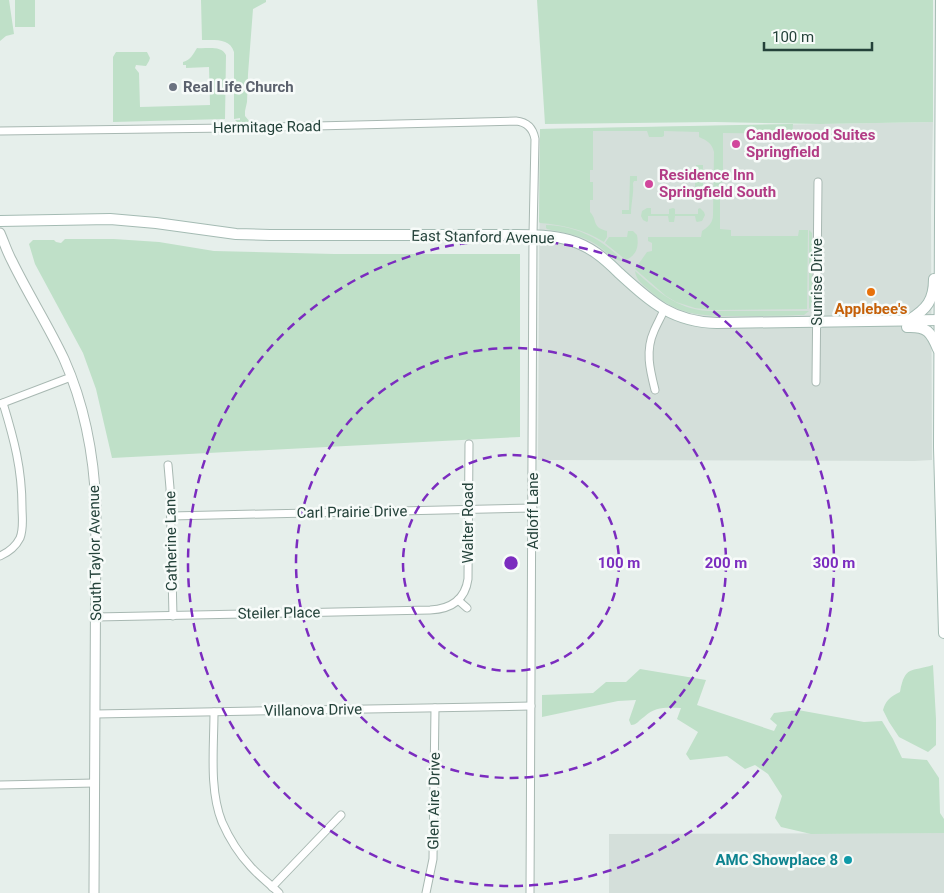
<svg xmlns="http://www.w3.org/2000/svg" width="944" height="893" font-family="Roboto,sans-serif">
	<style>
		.built { fill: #d4dfda }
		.green { fill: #bfe0c8 }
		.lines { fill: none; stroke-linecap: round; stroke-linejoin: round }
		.minor-casing { stroke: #a8b8b2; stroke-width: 9 }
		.tertiary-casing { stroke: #a8b8b2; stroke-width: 11 }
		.secondary-casing { stroke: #a4bbb3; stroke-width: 12 }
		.minor { stroke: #fff; stroke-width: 7 }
		.tertiary { stroke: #fff; stroke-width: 9 }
		.secondary { stroke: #fff; stroke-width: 10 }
		.ring { fill: none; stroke: #7b2cbf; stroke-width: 2.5; stroke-dasharray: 9 6 }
		.worship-dot { fill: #6b7280; stroke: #f7fbf9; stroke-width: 2 }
		.hotel-dot { fill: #d1479c; stroke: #f7fbf9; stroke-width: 2 }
		.food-dot { fill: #e8710a; stroke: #f7fbf9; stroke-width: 2 }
		.culture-dot { fill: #0f9aa8; stroke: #f7fbf9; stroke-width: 2 }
		.labels { text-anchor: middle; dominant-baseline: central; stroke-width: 5; stroke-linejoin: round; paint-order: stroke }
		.worship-label { font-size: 15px; font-weight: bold; fill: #5b616d; stroke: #f7fbf9; text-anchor: start }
		.street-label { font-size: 15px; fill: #24423a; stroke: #f7fbf9 }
		.hotel-label { font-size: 15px; font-weight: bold; fill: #b23c85; stroke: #f7fbf9; text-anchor: start }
		.food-label { font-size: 15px; font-weight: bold; fill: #c56008; stroke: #f7fbf9 }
		.culture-label { font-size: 15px; font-weight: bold; fill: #0d838f; stroke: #f7fbf9; text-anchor: end }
		.centre { fill: #7b2cbf; stroke: #f7fbf9; stroke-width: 2.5 }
		.ring-label { font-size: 15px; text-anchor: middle; font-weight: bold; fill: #7b2cbf; stroke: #f7fbf9; stroke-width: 5; stroke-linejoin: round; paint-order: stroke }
	</style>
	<rect width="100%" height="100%" fill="#e6efeb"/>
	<g class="built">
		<polygon points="933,122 931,209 932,460 914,461 538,460 540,129"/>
		<polygon points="944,833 944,893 609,893 609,834"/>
	</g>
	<g class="green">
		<polygon points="0,0 9,0 14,34 6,36 0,41"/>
		<rect x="15" y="0" width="20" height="27"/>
		<path d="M201,0H266V2L253,9L248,74L247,102L245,111V116L250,122H255L259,124L243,125L238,123L235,120H240V118L234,119V52C230,38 215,40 202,40Z"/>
		<polygon points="537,0 933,0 933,122 820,124 715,122 545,124"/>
		<path d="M197,48C207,49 221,45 226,55L225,119L113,122V57L116,52H147L150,58L149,61L146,66L136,65L135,68L139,73L140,107L210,105L209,67L186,68V65H183V62C191,60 193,54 197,48Z"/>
		<path d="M793,124L792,138H789V134L723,133V182L720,183V229L731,230V236H798L799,230H808L807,309L712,310L695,308L676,302L666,296L635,269L647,252L652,251V243L648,241V237H701L702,231C708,227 713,223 713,215L714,152C712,143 706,140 699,137V132L664,131V136L662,137H649L647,131H593V170H590V182H593V200H590V212C598,220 591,227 607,231V237L604,242C583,229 563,225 540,223L539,222L540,129Z"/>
		<polygon points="696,165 703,165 703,188 695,188 695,174 692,174 692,176 690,176 690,177 684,177 684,173 692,173 692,170 696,170"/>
		<path d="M630,176H637V181H634L633,183C634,194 631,203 631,214H622V210H629Z"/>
		<polygon points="647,208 651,208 651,214 669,214 669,209 673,208 675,209 675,214 698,214 698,209 700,208 704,212 705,215 702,221 697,222 696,221 695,216 675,216 674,222 669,222 668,216 648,216 648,221 647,222 643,220 641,216 642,211"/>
		<path d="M546,225C577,226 602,239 623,261C613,261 605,250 597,245C581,235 565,233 547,229L546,228Z"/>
		<polygon points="809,230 812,233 812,302 810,309 809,308"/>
		<path d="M628,231H633L637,235C639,246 637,255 626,260L605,243L609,237H627Z"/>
		<polygon points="65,239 114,239 159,242 214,251 334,254 520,254 520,437 112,458 96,389 83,353 35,264 29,244 33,240 54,240 56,242 61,243"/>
		<path d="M635,271C658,291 676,309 708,311H809L804,315H799C780,316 760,316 741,316C704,316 680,317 651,292C644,285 636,281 635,271Z"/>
		<path d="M933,665L936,719V745L928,752L899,737L889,722L883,710C886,700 890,697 900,692C905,665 911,672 933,665Z"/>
		<path d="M640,669L706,680L697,705L774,731L777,725L770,719L774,713L798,710L864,722L882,721L893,739L902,758L927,760L939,778L940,813L944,819V833L811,834L781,827L775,818L782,796L768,774L755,765L745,769L727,756L690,760L686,754L698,732L677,719L681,708C666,708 656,706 644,717C639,720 637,725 631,725L629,720L636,700L618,701L542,717V695L593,693L606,682H626Z"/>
	</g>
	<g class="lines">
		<g class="minor-casing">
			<g id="minor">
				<path d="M0,131L230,128L516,121C527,122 533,128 535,139L533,235L530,893"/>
				<polyline points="816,382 818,182"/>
				<path d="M655,390C650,370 645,351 654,331C657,324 661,317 664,310"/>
				<polyline points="0,404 71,377"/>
				<polyline points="168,465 170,488 173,616"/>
				<polyline points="171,516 533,508"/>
				<path d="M0,556C9,552 16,546 20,538C24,528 22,517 22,507C22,469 14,439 3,403"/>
				<polyline points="458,600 467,608"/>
				<path d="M96,617L430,610C451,609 465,600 468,579L469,444"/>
				<path d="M214,712C214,747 209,790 222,822C229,838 239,854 251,867C259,876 270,884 279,893"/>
				<polyline points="96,714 531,706"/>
				<polyline points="0,785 95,783"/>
				<polyline points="272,887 341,815"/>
				<polyline points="426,893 433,859 435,708"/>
			</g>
		</g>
		<g class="tertiary-casing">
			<path id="tertiary" d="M0,233C4,242 7,252 12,261C28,294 48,325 64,359C85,406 94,455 96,507L94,893"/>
		</g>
		<g class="secondary-casing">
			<g id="secondary">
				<polyline points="941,0 939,447 944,633"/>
				<path d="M0,221L110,219L156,223L236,234L270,235C334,235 399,235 463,235C481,235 499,235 516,235C534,235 552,235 569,240C590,246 604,258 619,273C651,302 672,322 717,323L940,320"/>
				<path d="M909,320C927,309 934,300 934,279"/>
				<path d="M907,327C927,326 931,332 938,349"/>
			</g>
		</g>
		<use href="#minor" class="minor"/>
		<use href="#tertiary" class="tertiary"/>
		<use href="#secondary" class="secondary"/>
	</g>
	<g class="ring">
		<circle cx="511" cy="563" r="108"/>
		<circle cx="511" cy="563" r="215"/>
		<circle cx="511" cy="563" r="323"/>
	</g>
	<circle class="worship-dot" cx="173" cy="87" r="5"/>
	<g class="hotel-dot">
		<circle cx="736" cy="144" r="5"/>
		<circle cx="649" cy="184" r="5"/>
	</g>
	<circle class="food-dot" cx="871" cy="292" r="5"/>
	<circle class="culture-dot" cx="848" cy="860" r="5"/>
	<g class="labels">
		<g class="worship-label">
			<text x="183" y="87">Real Life Church</text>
		</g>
		<g class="street-label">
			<text transform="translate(267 127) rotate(-1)">Hermitage Road</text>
			<text transform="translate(483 237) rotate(1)">East Stanford Avenue</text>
			<text transform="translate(817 282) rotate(-90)">Sunrise Drive</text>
			<text transform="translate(533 511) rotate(-90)">Adloff Lane</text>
			<text transform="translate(352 512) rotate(-1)">Carl Prairie Drive</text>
			<text transform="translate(468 523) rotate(-90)">Walter Road</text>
			<text transform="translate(171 541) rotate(-91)">Catherine Lane</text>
			<text transform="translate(95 553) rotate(-91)">South Taylor Avenue</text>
			<text transform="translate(279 613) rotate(-1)">Steiler Place</text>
			<text transform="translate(313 710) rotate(-1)">Villanova Drive</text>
			<text transform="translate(434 801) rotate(-89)">Glen Aire Drive</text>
		</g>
		<g class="hotel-label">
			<text x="746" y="135">Candlewood Suites<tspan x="746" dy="17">Springfield</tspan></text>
			<text x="659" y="175">Residence Inn<tspan x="659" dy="17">Springfield South</tspan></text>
		</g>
		<g class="food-label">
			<text x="871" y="309">Applebee's</text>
		</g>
		<g class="culture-label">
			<text x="838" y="860">AMC Showplace 8</text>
		</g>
	</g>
	<circle cx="511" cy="563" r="8" class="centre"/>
	<g class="ring-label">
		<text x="619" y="568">100 m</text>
		<text x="726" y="568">200 m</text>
		<text x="834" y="568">300 m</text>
	</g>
	<path d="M764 42v8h108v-8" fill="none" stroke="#24423a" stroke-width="2.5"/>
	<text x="772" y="42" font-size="15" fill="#24423a" stroke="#f7fbf9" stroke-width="4" paint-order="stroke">100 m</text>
</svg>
